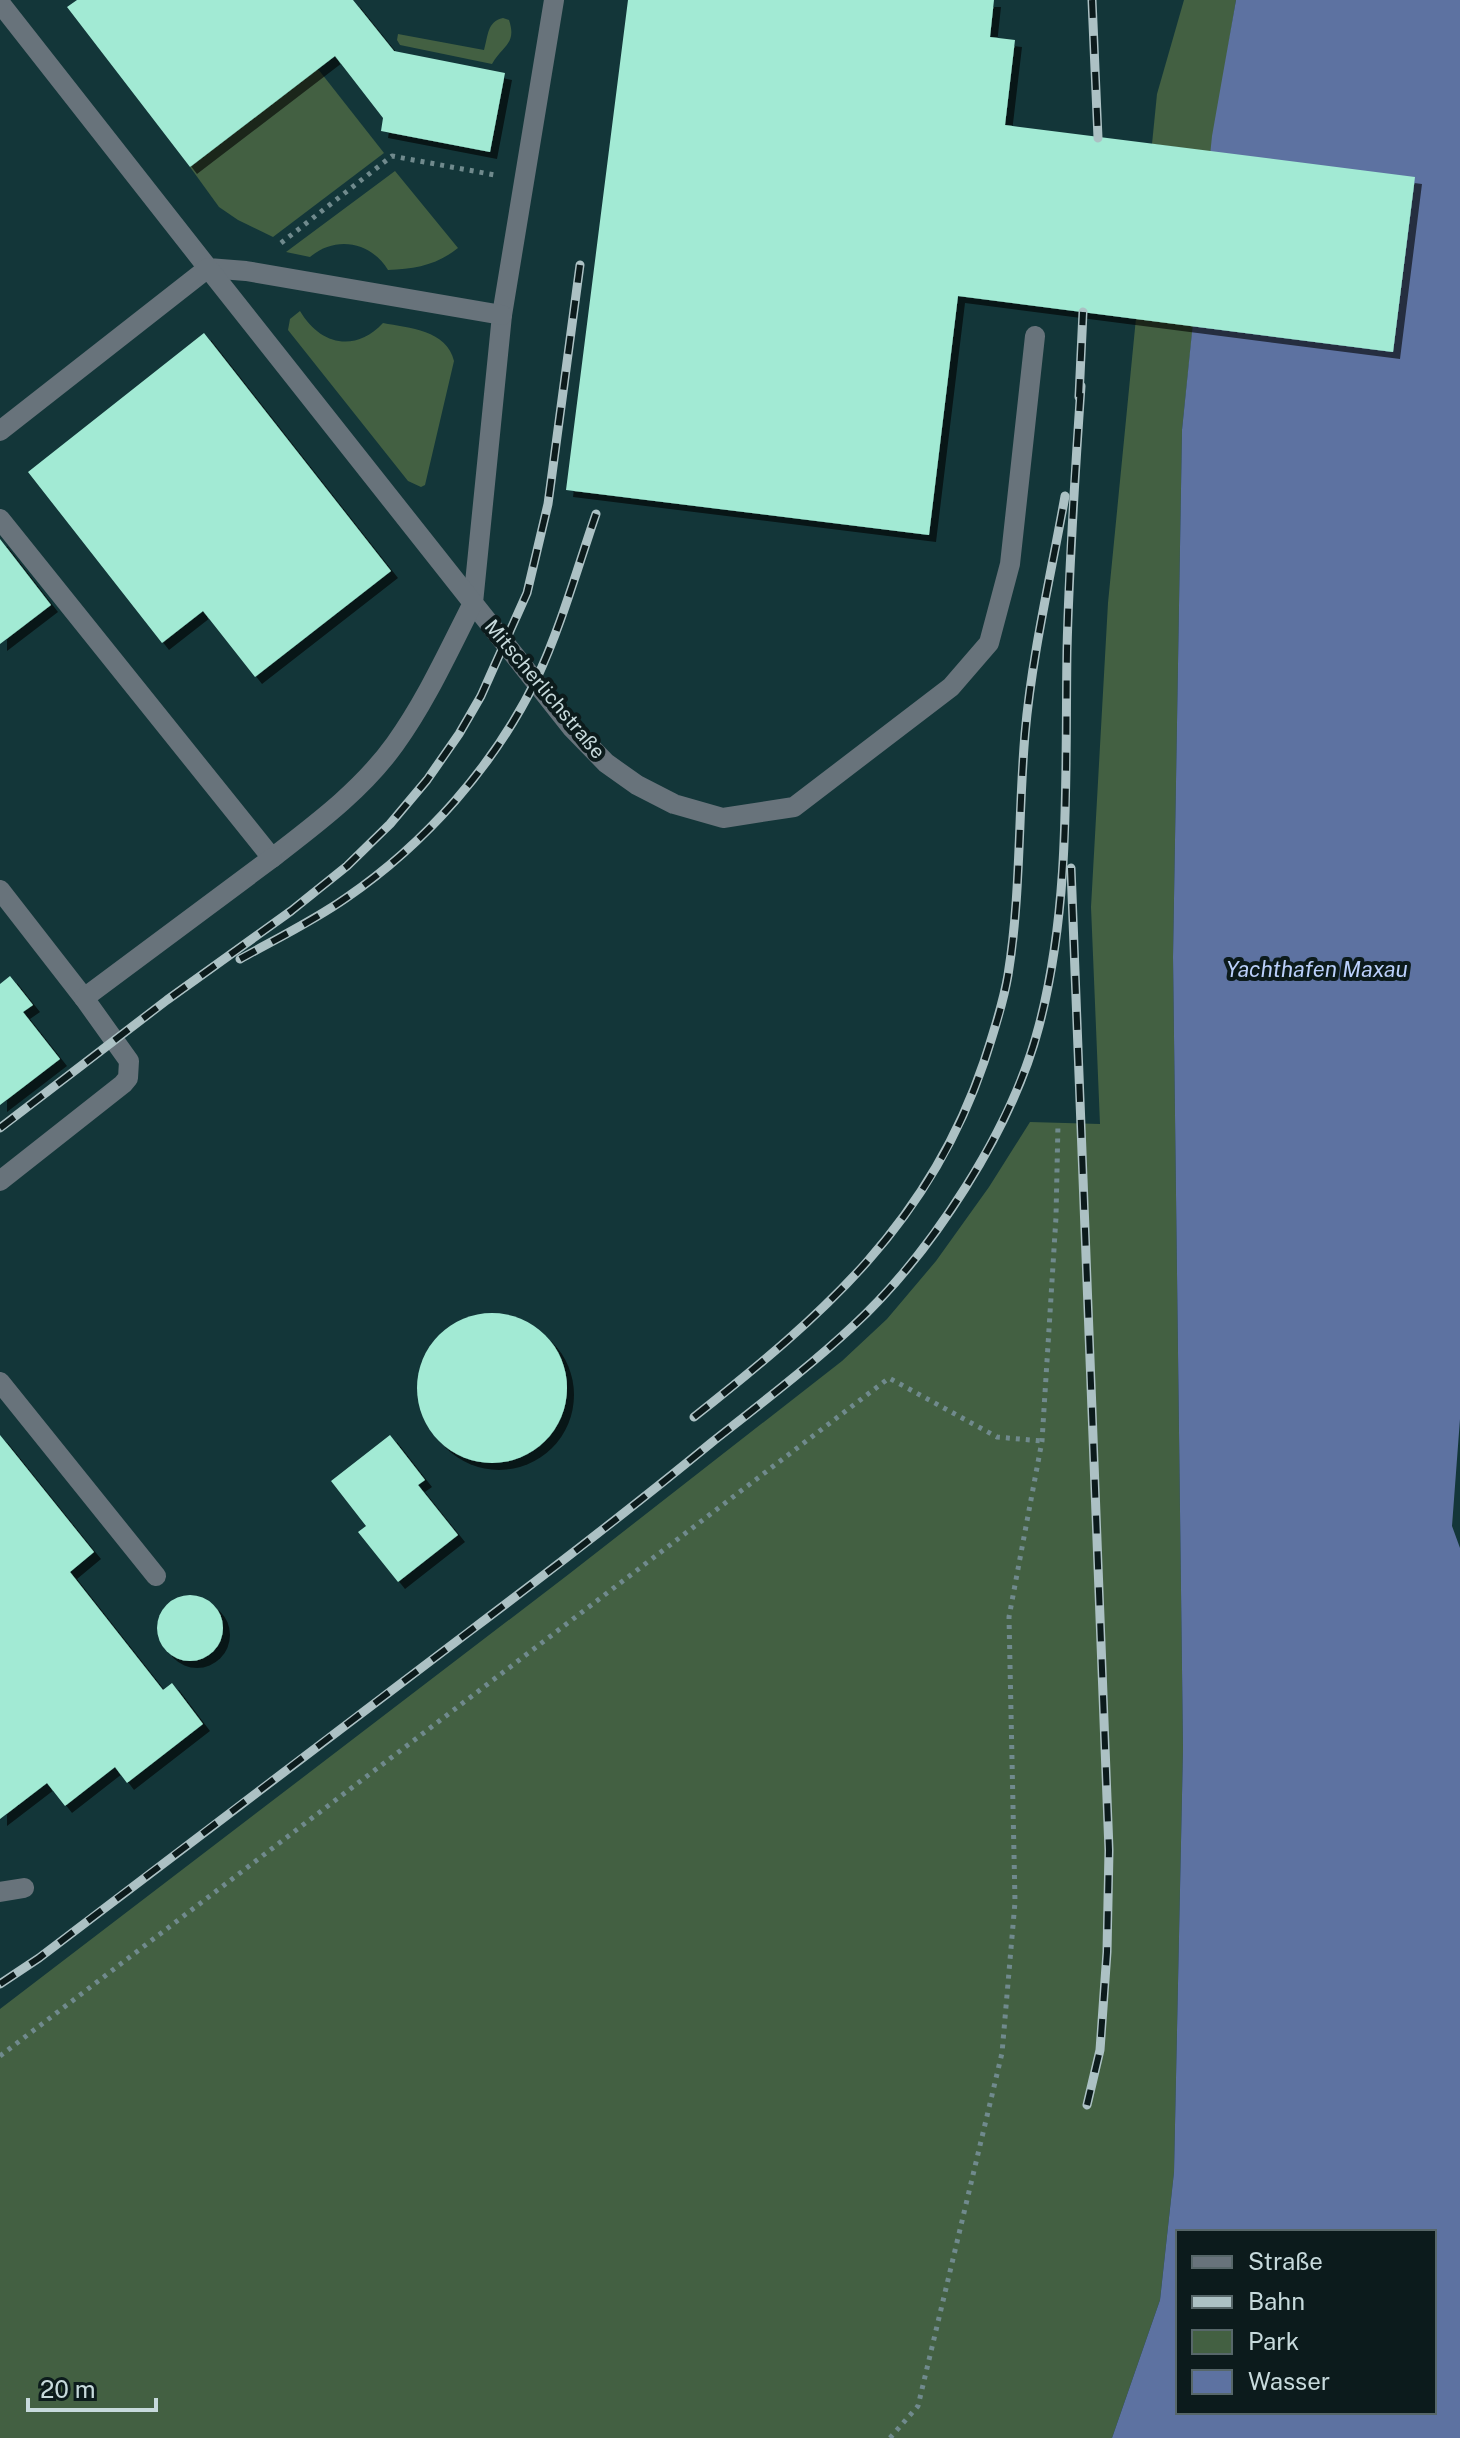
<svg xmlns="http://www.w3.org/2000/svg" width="1460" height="2438" font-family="'Public Sans',sans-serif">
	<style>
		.green { fill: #436042 }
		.water { fill: #5d72a1; fill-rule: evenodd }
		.building { fill: #a2ead4; filter: url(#shadow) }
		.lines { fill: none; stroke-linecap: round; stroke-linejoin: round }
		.path { stroke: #708a8d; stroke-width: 5; stroke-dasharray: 4 6; stroke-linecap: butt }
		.minor { stroke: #68737b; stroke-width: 20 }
		.rail-casing { stroke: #acc1c4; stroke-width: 9 }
		.rail { stroke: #0c1b1c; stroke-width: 6; stroke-dasharray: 18; stroke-linecap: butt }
		.labels { text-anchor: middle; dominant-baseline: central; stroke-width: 8; stroke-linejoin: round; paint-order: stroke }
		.street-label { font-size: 20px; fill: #c7dadc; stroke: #0c1b1c }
		.water-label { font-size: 22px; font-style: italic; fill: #bbd0fb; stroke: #0c1b1c }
	</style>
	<defs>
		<filter id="shadow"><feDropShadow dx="7" dy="7" stdDeviation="0" flood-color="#0009"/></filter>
	</defs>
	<rect width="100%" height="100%" fill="#133639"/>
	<g class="green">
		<polygon points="1184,0 1236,0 1211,152 1152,144 1157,94"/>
		<path d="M503,18L509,20C517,44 503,45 492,64L400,45L397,40L398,34L484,50C488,37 487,21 503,18Z"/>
		<polygon points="318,69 384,153 273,237 238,220 219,207 190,167"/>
		<path d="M395,171L458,248C437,265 415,269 388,270C371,242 336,235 310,257L286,252Z"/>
		<path d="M300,311C320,345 355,353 383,323C409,328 447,330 454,361L425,485L421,487L408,481L288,330L290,319Z"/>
		<polygon points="1136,318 1193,325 1182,430 1173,957 1183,1748 1174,2172 1160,2300 1112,2438 0,2438 0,2009 569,1574 842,1361 887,1319 936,1261 989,1187 1030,1122 1100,1124 1091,907 1108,603"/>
	</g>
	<path class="water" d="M1236,0H1460V1419L1452,1526L1460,1548V2438H1112L1160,2300L1174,2172L1183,1748L1173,957L1182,430L1212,136ZM1178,2232H1434V2412H1178Z"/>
	<g class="building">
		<polygon points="77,0 353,0 394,51 505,73 490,152 381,131 383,118 335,56 190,167 67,7"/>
		<polygon points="628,0 994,0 990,37 1015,40 1005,125 1415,177 1393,352 958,296 929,535 566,490"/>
		<polygon points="204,333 391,571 255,677 203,611 162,643 28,472"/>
		<polygon points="0,539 51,605 0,644"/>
		<polygon points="10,976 33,1005 23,1012 60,1059 0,1105 0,984"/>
		<circle cx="492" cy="1388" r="75"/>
		<polygon points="0,1435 94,1552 70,1572 163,1690 172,1683 203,1724 127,1783 115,1767 65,1806 47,1783 0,1819"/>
		<polygon points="390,1435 425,1480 418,1485 458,1535 398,1582 358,1532 366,1526 331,1481"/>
		<circle cx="190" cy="1628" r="33"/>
	</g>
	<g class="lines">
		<g class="path">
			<polyline points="281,243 392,156 495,175"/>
			<polyline points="0,2056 889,1378 997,1437 1042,1441"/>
			<polyline points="890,2438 918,2406 1002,2053 1015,1902 1009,1617 1042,1441 1056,1217 1058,1123"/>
		</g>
		<g class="minor">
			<polyline points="554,0 502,315 473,603 572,728 606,763 637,785 674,804 723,818 794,807 951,687 989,643 1010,564 1035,336"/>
			<polyline points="0,3 208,268 246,271 502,315"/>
			<path d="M0,431L208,268L473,603C449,650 426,701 395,744C362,790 316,824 272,858L0,519"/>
			<polyline points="0,890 84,998"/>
			<polyline points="0,1181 123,1084 128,1078 129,1061 84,998 272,858"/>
			<polyline points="0,1382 156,1576"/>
			<polyline points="0,1892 24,1888"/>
		</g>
		<g class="rail-casing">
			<g id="rail">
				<polyline points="1092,0 1098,138"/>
				<polyline points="1079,397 1083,312"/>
				<polyline points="1071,868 1109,1850 1107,1952 1100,2050 1087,2105"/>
				<path d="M240,959C276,939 313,921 346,898C425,844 494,766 536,680C561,627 577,569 596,514"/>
				<polyline points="0,1128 167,1000 291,911 347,866 390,824 427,780 459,734 481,696 527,593 548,504 580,265"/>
				<path d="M694,1417C824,1314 929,1224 984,1062C993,1034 1003,1005 1008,975C1021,895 1018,815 1025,734C1032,654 1051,575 1065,496"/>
				<path d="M0,1984L39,1958C182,1849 326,1740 470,1631C551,1570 632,1508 711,1443C759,1405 808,1368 853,1326C931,1254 1012,1130 1039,1026C1071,904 1065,776 1067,651C1069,562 1075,474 1081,386"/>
			</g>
		</g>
		<use href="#rail" class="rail"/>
	</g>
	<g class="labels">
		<g class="street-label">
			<text transform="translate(545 689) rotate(50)">Mitscherlichstraße</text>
		</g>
		<g class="water-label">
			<text x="1317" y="969">Yachthafen Maxau</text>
		</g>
	</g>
	<rect x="1176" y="2230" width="260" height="184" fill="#0c1b1c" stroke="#576769" stroke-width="2"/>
	<rect x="1192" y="2256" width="40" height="12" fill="#68737b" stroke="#576769" stroke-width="2"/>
	<text x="1248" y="2270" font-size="24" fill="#c7dadc">Straße</text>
	<rect x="1192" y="2296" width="40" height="12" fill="#acc1c4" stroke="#576769" stroke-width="2"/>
	<text x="1248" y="2310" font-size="24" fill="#c7dadc">Bahn</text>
	<rect x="1192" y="2330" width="40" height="24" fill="#436042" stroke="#576769" stroke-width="2"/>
	<text x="1248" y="2350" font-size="24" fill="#c7dadc">Park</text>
	<rect x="1192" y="2370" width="40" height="24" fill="#5d72a1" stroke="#576769" stroke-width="2"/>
	<text x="1248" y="2390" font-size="24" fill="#c7dadc">Wasser</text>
	<path d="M28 2398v12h128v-12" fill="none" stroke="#c7dadc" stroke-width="4"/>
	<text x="40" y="2398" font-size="24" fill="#c7dadc" stroke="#0c1b1c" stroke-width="6" paint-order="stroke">20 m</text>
</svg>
